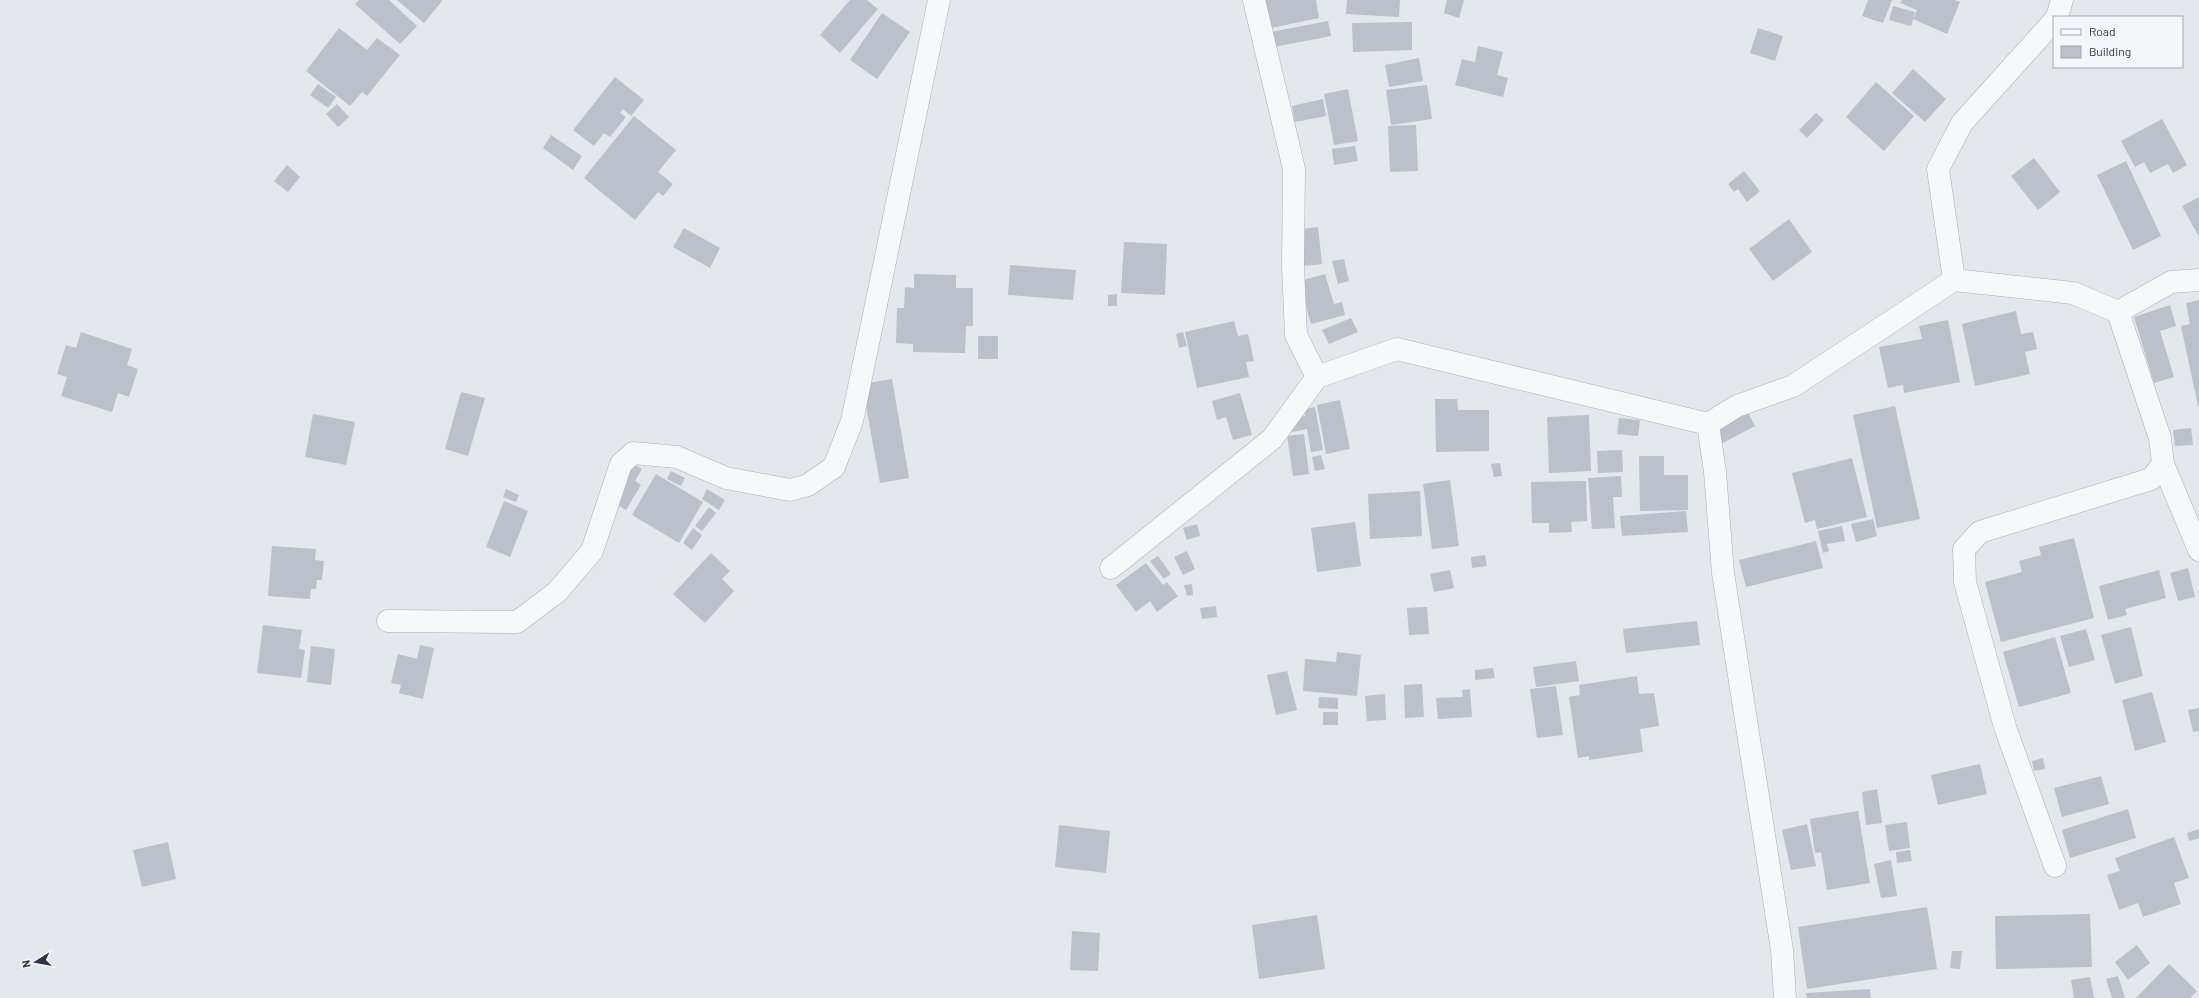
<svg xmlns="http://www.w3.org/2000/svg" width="2199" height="998" font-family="Barlow,sans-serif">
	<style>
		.building { fill: #bbc0ca }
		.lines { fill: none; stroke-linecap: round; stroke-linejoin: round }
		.minor-casing { stroke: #a9aeb7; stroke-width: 23 }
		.minor { stroke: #f7f8fa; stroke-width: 22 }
	</style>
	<rect width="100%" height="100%" fill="#e4e7ec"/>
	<g class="building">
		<polygon points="359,0 389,0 417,26 400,44 355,4"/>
		<polygon points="397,0 441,0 442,1 424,23"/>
		<polygon points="850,0 867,0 878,9 840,53 820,35"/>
		<polygon points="1260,0 1316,0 1319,18 1266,29"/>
		<polygon points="1347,0 1400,0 1399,17 1346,14"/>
		<polygon points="1447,0 1464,0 1459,18 1444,13"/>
		<polygon points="1868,0 1892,0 1883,23 1862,16"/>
		<polygon points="1902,0 1955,0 1960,2 1947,34 1913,19 1917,10 1900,3"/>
		<polygon points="1893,6 1915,12 1911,26 1889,20"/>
		<polygon points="882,13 910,32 877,79 850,60"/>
		<polygon points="1328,21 1331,36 1274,47 1271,32"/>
		<polygon points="1412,22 1412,50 1353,52 1352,23"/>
		<polygon points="339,28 367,50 377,38 400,55 367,96 362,92 350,106 306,71"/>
		<polygon points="1758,28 1783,36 1775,61 1750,53"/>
		<polygon points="1478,46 1503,52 1497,75 1508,78 1503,97 1455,85 1462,59 1475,62"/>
		<polygon points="1419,58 1423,81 1389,87 1385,65"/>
		<polygon points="1913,69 1946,99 1925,122 1892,93"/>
		<polygon points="615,77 644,100 631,116 623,109 620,113 626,117 610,137 604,133 594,146 573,130"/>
		<polygon points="1876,82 1914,116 1884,151 1846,117"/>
		<polygon points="318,84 336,97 328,108 310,95"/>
		<polygon points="1427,85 1432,119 1391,125 1386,90"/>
		<polygon points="1348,89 1358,141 1334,145 1324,94"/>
		<polygon points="1323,99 1326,116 1295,122 1292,106"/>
		<polygon points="337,104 349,117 338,127 326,114"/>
		<polygon points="1816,113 1824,120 1807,138 1799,130"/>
		<polygon points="634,116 676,150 658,172 673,184 663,196 658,192 635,220 584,178"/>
		<polygon points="2162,119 2187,165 2173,173 2168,164 2150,173 2144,162 2135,167 2121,141"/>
		<polygon points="1416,125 1418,171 1390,172 1388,126"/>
		<polygon points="551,135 582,156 573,170 543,148"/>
		<polygon points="1355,146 1358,161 1334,165 1332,149"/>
		<polygon points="2034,158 2060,192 2038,210 2011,176"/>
		<polygon points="2126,161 2161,236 2133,250 2097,175"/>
		<polygon points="287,165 300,177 288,192 274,181"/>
		<polygon points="1744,171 1760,191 1747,202 1738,189 1734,192 1728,184"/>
		<polygon points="2199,197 2199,237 2182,206"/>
		<polygon points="1789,219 1812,252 1773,281 1749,249"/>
		<polygon points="1318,227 1322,264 1304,266 1302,229"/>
		<polygon points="684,228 720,248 710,268 673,247"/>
		<polygon points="1124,242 1167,244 1165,295 1121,293"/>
		<polygon points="1344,259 1349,281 1338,284 1332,261"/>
		<polygon points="1010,265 1076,270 1073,300 1008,295"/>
		<polygon points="914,274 956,275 956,288 973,288 973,326 966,326 965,353 913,352 913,344 896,343 897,308 904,308 905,287 914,288"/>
		<polygon points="1325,274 1334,304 1342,302 1345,315 1311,324 1299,281"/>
		<polygon points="1117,294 1117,306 1108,306 1108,295"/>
		<polygon points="2199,300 2199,406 2198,406 2181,326 2190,324 2186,303"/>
		<polygon points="2170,305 2176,326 2160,331 2174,377 2154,383 2134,317"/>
		<polygon points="2016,311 2021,334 2033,332 2037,349 2025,352 2030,374 1975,386 1962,324"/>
		<polygon points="1351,318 1358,332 1329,344 1322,330"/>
		<polygon points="1948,320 1960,382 1904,393 1903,385 1888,388 1879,347 1922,339 1919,326"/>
		<polygon points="1234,321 1238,336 1248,334 1254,361 1246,362 1249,377 1197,388 1185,332"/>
		<polygon points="81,332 132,349 127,365 138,369 129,397 118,393 112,412 61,396 67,377 57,374 66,345 76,348"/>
		<polygon points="1183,332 1187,346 1179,348 1176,334"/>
		<rect x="978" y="336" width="20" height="23"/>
		<polygon points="892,379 909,478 880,483 862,384"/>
		<polygon points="461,392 485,398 468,456 445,449"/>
		<polygon points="1240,393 1252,435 1233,440 1226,417 1217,420 1212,401"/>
		<polygon points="1435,399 1457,399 1458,410 1489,410 1489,451 1436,452"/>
		<polygon points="1340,400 1350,449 1326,454 1317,405"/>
		<polygon points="1895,406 1920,519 1877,528 1853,415"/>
		<polygon points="1315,407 1323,450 1311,452 1307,429 1292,432 1290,419 1305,416 1304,409"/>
		<polygon points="1746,409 1755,426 1721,444 1713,427"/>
		<polygon points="313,414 355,422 346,465 305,457"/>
		<polygon points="1589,415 1591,471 1549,473 1547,417"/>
		<polygon points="1619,418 1640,420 1638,436 1617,434"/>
		<polygon points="2191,428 2193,445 2175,446 2173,430"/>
		<polygon points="1304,434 1309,474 1293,476 1287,436"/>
		<polygon points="1622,450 1623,472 1598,473 1597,451"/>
		<polygon points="1321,455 1325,469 1315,471 1312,457"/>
		<polygon points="1639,456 1664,456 1664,475 1688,475 1688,510 1640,511"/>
		<polygon points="1852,458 1867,517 1817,529 1815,520 1805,523 1792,473"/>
		<polygon points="632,463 642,469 635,481 641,485 626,510 610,501"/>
		<polygon points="1500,463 1502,476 1494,477 1491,464"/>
		<polygon points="671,471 685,478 681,486 667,479"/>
		<polygon points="656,474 703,502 679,543 632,515"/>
		<polygon points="1621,476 1622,497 1613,497 1615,528 1592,529 1588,478"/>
		<polygon points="1450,480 1459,546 1432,549 1423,484"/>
		<polygon points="1586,481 1587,521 1571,522 1572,532 1549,533 1549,523 1532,523 1531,482"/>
		<polygon points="506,489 519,495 516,502 503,497"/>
		<polygon points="707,489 725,500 719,510 702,499"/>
		<polygon points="1420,491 1422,536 1370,539 1368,494"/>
		<polygon points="504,501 528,511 510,557 486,547"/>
		<polygon points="709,507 716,513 702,531 695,526"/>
		<polygon points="1686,511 1688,532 1622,536 1620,516"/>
		<polygon points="1873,519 1877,536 1856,542 1851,524"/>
		<polygon points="1355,522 1361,566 1317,572 1311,528"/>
		<polygon points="1197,524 1200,536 1187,540 1183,528"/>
		<polygon points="1842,526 1845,541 1827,544 1829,551 1823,553 1818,531"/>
		<polygon points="693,528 702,535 692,550 683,543"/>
		<polygon points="2074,538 2094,618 2001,642 1985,582 2022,572 2019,561 2041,555 2039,547"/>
		<polygon points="1816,541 1823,568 1746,587 1739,560"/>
		<polygon points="272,546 316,549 315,560 324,561 322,580 317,580 316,589 311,589 310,599 268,596"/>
		<polygon points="1187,551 1195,569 1183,575 1174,557"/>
		<polygon points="711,553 730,571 722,579 734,591 705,623 673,594"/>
		<polygon points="1485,555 1487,566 1472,568 1471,557"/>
		<polygon points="1158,556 1171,574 1164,579 1150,561"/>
		<polygon points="1146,563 1163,585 1167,582 1178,596 1157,612 1150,601 1136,612 1116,585"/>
		<polygon points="2188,568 2195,597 2178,601 2170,573"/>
		<polygon points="1450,570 1454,588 1434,592 1430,574"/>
		<polygon points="2159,570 2166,598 2125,609 2127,615 2108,620 2099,586"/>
		<polygon points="1192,584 1193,595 1187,596 1184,585"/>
		<polygon points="1216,606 1217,617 1202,619 1200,608"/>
		<polygon points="1427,607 1429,634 1409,635 1407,608"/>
		<polygon points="1697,621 1700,645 1626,653 1623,629"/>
		<polygon points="263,625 302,630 299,649 305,650 301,678 257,673"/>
		<polygon points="2131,627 2143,676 2115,684 2101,635"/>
		<polygon points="2086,629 2095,660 2069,667 2060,636"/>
		<polygon points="2055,637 2071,693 2019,707 2003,652"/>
		<polygon points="420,645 434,648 423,699 399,693 401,685 391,683 398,654 417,659"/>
		<polygon points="311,646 335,649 331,685 307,682"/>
		<polygon points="1337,652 1361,655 1357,696 1303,691 1305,659 1336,662"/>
		<polygon points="1576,661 1579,681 1536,687 1533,667"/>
		<polygon points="1493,668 1495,678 1475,680 1475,670"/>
		<polygon points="1287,671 1297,710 1276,715 1267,675"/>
		<polygon points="1637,676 1639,694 1654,693 1659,726 1640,729 1643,752 1589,760 1589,756 1578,758 1569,697 1580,695 1579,685"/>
		<polygon points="1422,684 1424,717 1405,718 1404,685"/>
		<polygon points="1556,686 1563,735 1537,738 1530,689"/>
		<polygon points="1470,689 1472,717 1438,719 1436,698 1463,697 1462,690"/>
		<polygon points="2152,692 2166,742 2135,751 2122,700"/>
		<polygon points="1385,694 1386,720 1367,721 1365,696"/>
		<polygon points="1319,697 1338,698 1338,709 1318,708"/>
		<polygon points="2199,708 2199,731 2193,732 2188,710"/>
		<rect x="1323" y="712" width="15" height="13"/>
		<polygon points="2043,758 2045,769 2034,771 2032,761"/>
		<polygon points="1980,764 1987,794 1938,805 1931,775"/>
		<polygon points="2101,776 2109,804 2062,817 2054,788"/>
		<polygon points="1877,789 1882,823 1866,825 1862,792"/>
		<polygon points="2128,809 2136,838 2070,858 2062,830"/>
		<polygon points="1858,811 1870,883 1827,890 1821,852 1815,853 1810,819"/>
		<polygon points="1907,822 1910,848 1889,851 1885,825"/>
		<polygon points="1807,824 1816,866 1791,870 1782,830"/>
		<polygon points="1059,825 1110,831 1106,873 1055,867"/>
		<polygon points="2199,829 2199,838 2189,841 2187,833"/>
		<polygon points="2174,837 2189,878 2174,883 2181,904 2143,917 2138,903 2119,910 2107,875 2120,871 2115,858"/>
		<polygon points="168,842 176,879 142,887 133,850"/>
		<polygon points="1910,850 1912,861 1897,863 1896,852"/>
		<polygon points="1891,860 1897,896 1881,898 1874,864"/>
		<polygon points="1927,907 1937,969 1807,989 1798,927"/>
		<polygon points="2090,914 2092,967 1996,969 1995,916"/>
		<polygon points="1317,915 1325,969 1259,979 1252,925"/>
		<polygon points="1072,931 1100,933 1098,971 1070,970"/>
		<polygon points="2137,945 2150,963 2128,980 2115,962"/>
		<polygon points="1952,951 1962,951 1960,969 1950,968"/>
		<polygon points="2169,964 2197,991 2190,998 2136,998"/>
		<polygon points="2118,976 2125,998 2112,998 2106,979"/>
		<polygon points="2090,977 2094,998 2074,998 2071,980"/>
		<polygon points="1870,989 1871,998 1807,998 1806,993"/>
	</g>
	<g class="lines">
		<g class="minor-casing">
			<g id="minor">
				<polyline points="1254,0 1294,169 1293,266 1296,335 1317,377"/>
				<polyline points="2057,17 2062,0"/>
				<polyline points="1954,280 2073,293 2118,312 2160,438 2163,464 2151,479 1980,532 1964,549 1965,582 2005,727 2055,866"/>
				<polyline points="2118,312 2171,282 2199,280"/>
				<polyline points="2163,464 2199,550"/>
				<polyline points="1111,568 1272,439 1317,377 1397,349 1708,424"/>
				<polyline points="388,621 517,622 557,592 592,551 621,464 633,453 677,457 726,478 790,490 808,485 834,467 852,421 939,0"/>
				<polyline points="1785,998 1782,950 1723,573 1715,472 1708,424 1737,406 1793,386 1954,280 1938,169 1962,123 2054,21"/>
			</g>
		</g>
		<use href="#minor" class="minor"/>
	</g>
	<rect x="2053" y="16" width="130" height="52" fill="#f4f6f9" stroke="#a4a8b1"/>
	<rect x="2061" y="29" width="20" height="6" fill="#f7f8fa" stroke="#a4a8b1"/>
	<text x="2089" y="36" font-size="12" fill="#2b3445">Road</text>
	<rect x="2061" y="46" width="20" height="12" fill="#bbc0ca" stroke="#a4a8b1"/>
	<text x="2089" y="56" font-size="12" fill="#2b3445">Building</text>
	<g transform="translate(36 962) rotate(259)" stroke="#f4f6f9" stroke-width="3" paint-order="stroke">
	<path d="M0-3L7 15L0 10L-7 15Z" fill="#2b3445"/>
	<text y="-6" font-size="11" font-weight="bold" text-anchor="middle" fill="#2b3445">N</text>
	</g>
</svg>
